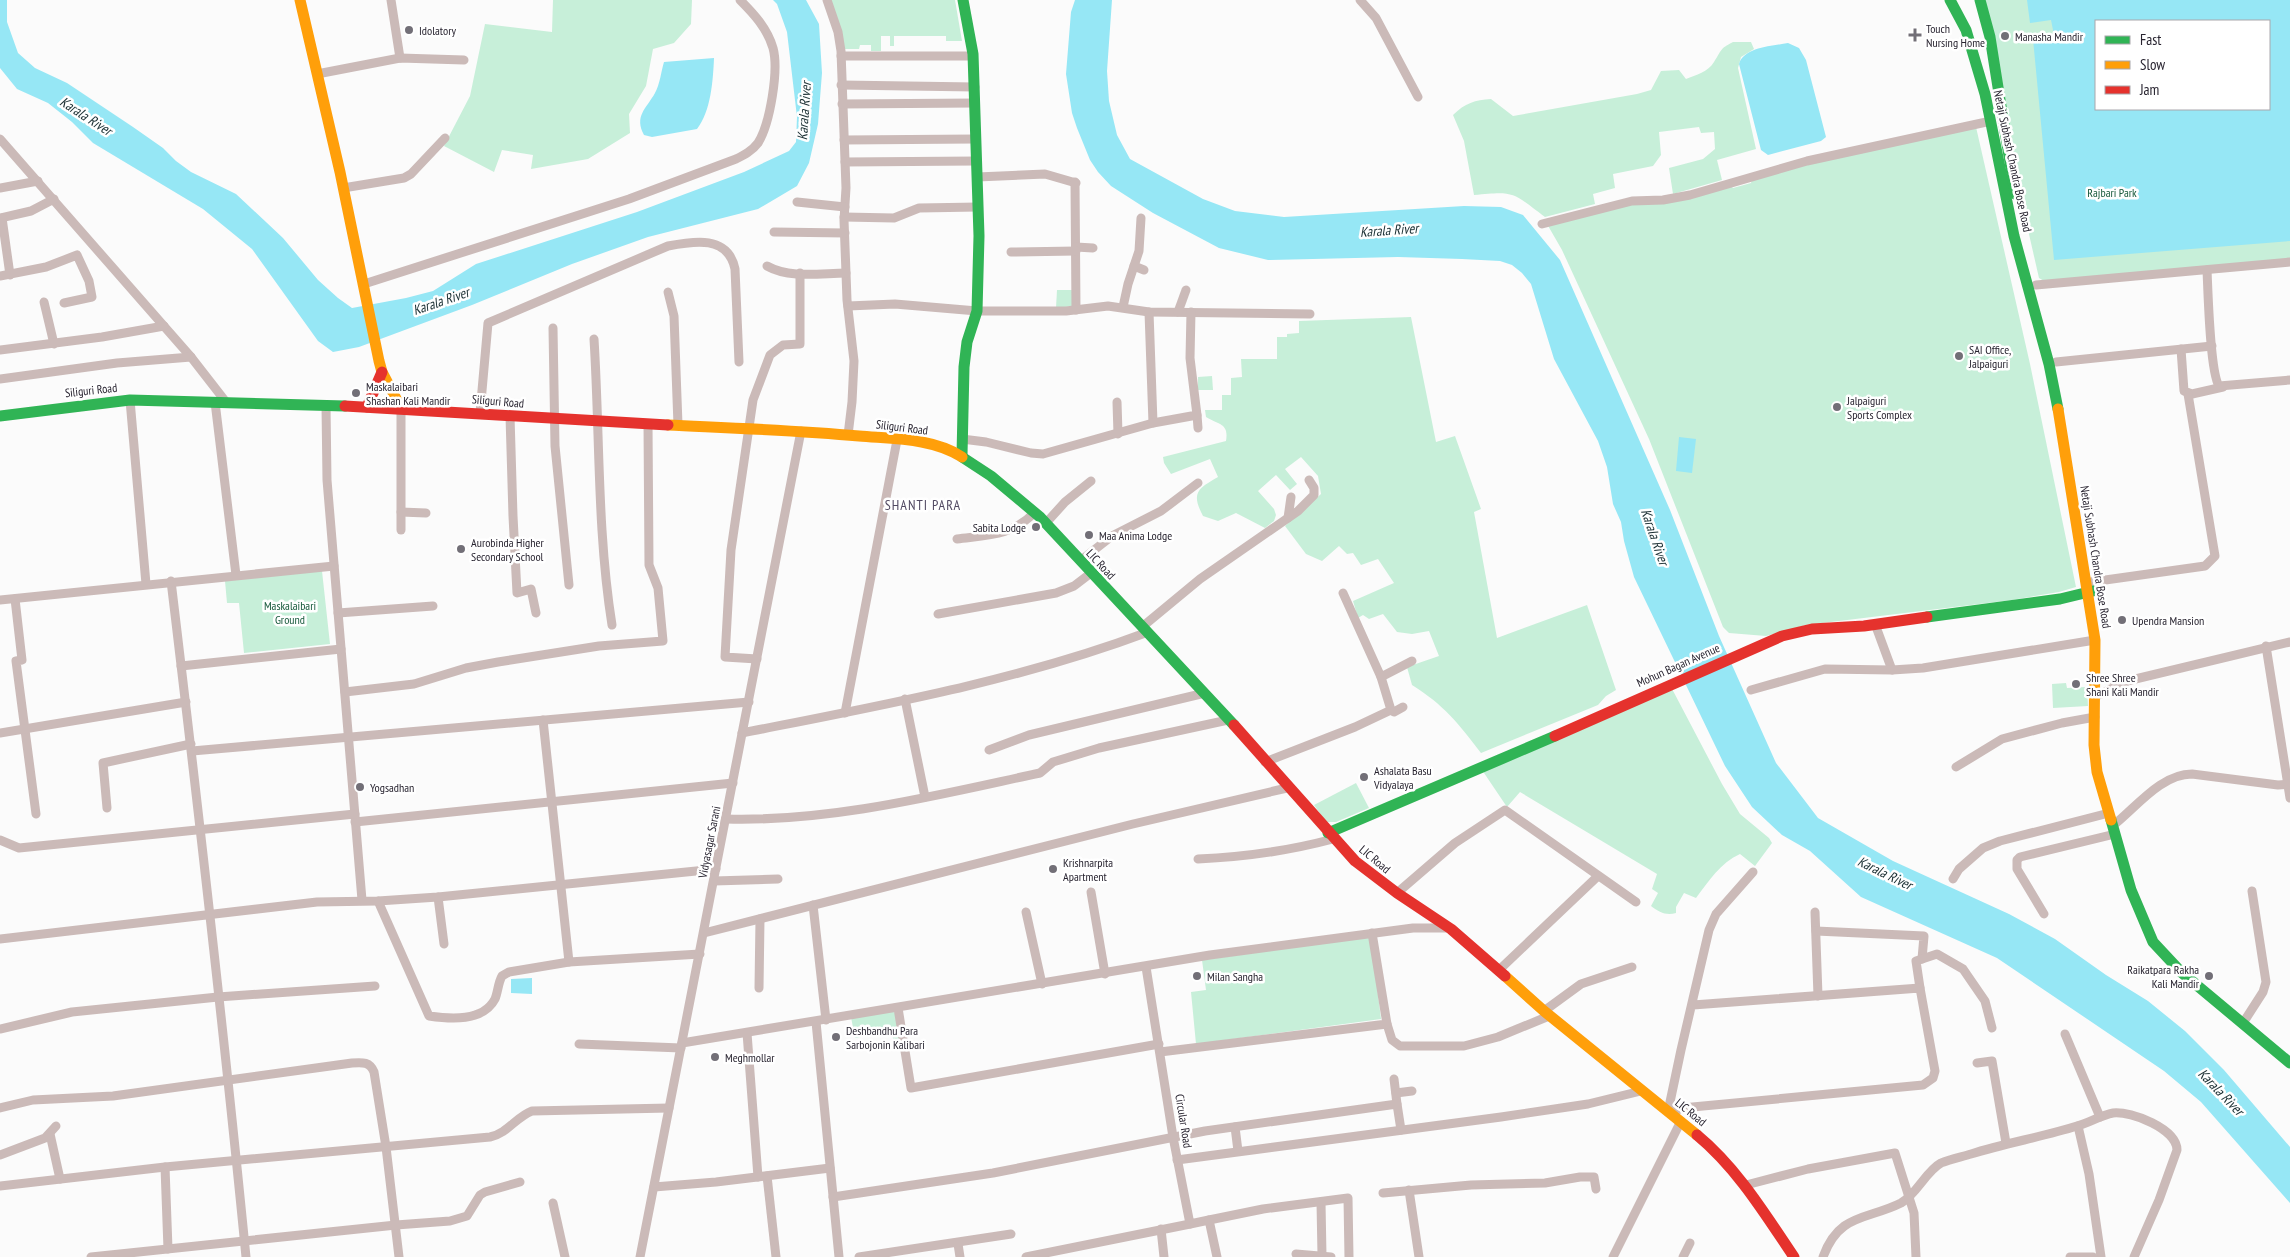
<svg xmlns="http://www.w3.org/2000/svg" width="2290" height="1257" font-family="'PT Sans Narrow',sans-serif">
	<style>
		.green { fill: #c7efd9; fill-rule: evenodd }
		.water { fill: #96e7f5; fill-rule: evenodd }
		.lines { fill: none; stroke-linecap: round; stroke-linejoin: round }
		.street { stroke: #cbbab8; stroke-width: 9 }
		.fast { stroke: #30b455; stroke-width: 11 }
		.slow { stroke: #ff9f0a; stroke-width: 11 }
		.jam { stroke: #e5322d; stroke-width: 11 }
		.poi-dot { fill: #726f77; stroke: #fff; stroke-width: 2 }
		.labels { text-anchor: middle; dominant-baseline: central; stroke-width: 5; stroke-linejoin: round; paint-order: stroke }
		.poi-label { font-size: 12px; fill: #282430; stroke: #fff; text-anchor: start }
		.street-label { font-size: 12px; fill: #282430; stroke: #fff }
		.park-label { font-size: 12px; fill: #17593b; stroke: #fff }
		.water-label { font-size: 14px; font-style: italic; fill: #1b2f33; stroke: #fff }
		.neighbourhood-label { font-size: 14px; letter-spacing: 1px; fill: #514962; stroke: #fff }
	</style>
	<rect width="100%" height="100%" fill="#fbfbfb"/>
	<g class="green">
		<polygon points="553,0 692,0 691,24 674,43 653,49 646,86 629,114 630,133 588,159 531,169 533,155 502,150 494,172 444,146 470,96 485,24 552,32"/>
		<polygon points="830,0 955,0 962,41 946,41 946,36 894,36 894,46 890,46 890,36 881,36 881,51 871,51 871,45 860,45 859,49 843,49"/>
		<path d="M1984,0H2290V261L2044,281L2039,278L2010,151ZM2096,21H2269V109H2096Z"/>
		<path d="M1733,42H1751L1754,49L1741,57L1738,68L1756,149L1717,160L1722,180L1673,194L1669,168L1703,159L1715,149L1714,132L1701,133L1699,127L1659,132L1661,155L1653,166L1613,174L1615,188L1593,194L1595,204L1545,217C1512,192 1515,191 1474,195L1464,141L1453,115C1465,103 1475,100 1491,99L1513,116L1637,94L1651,90L1661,71L1679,70L1686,79C1696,75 1708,72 1714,62C1722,50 1719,49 1733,42Z"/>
		<polygon points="1976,127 2030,364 2076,587 2059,592 2012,600 1806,625 1766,636 1729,633 1723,627 1649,439 1562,250 1547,224 1631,204 1730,185 1733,188 1751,183 1752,179 1789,168"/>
		<polygon points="1057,290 1074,290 1074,306 1056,308"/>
		<path d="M1411,317L1436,442L1455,436L1481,509L1474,512L1497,638L1587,605L1616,690L1606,696L1598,705L1481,753C1458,723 1444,705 1412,685L1407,667L1439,656L1429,631L1412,634L1397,632L1383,614L1369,619L1363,615L1358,618L1353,601L1394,583L1378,559L1361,565L1353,553L1347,554L1339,546L1322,561L1306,554L1285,526L1321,494L1318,476L1301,457L1285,469L1297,484L1290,490L1276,475L1258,491L1274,509L1276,515L1274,521L1265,528L1236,513L1218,521L1203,516C1191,493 1197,489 1218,477L1210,459L1171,474L1164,463L1163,457L1226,441C1229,423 1219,425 1206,417L1205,410H1222V395H1231V378L1242,377L1241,359H1277V337H1287V334L1299,333V321Z"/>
		<polygon points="1212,376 1213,390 1198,390 1198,377"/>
		<polygon points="322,571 330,644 244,653 239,603 227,603 225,581"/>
		<polygon points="2066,683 2067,688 2087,687 2088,706 2053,708 2052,684"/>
		<path d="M1670,685L1722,784L1740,814L1769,838L1772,843L1755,866L1740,854C1720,863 1709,881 1696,898L1684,893L1676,907V913C1666,916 1659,912 1651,906L1658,893L1652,889L1657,874L1520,792L1507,807L1482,770Z"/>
		<polygon points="1356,783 1369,808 1336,822 1326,822 1314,805"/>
		<polygon points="1371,937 1381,1019 1196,1044 1191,992 1206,990 1202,960"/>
		<polygon points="891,1010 895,1013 900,1044 894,1045 892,1032 855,1038 851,1017"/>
	</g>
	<g class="water">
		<polygon points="0,0 7,0 7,22 18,53 35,68 67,83 133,127 163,148 176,161 191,172 236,194 283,238 318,280 338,298 352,308 406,298 433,291 476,264 637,212 744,172 789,151 796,142 797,117 787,32 777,4 773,0 806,0 819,24 822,73 818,124 809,163 797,186 758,209 648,237 572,264 472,305 359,347 333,352 318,341 252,249 203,209 93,143 72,122 48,103 17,89 0,68"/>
		<polygon points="1075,0 1112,0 1107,71 1109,101 1117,135 1130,159 1203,199 1235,211 1284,217 1464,206 1501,207 1523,215 1560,260 1670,510 1719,636 1776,763 1818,818 1893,861 2009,914 2055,939 2106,975 2148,1001 2185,1031 2224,1070 2290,1147 2290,1203 2201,1102 2164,1071 1997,958 1861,897 1810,851 1782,835 1752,807 1725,766 1634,577 1624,541 1621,522 1613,504 1607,467 1598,441 1554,359 1531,284 1522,273 1512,265 1500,261 1462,259 1398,257 1268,260 1219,248 1153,213 1111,186 1098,172 1090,160 1077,128 1072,113 1066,74 1071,12"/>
		<path d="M2027,0H2290V241L2054,260L2033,39L2054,35L2051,20L2030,23ZM2096,21H2269V109H2096Z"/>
		<path d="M1788,43L1799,48L1806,60L1826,137L1821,141L1768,155L1761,150L1739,64C1744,47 1773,46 1788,43Z"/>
		<path d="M714,58C713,81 711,111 697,129L652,137L644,135C634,116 646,109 655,93C660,84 661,72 664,62Z"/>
		<polygon points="1679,437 1696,439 1692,473 1676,471"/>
		<polygon points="532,978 532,994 511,993 511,979"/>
	</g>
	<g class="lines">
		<g class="street">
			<polyline points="391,0 400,58"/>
			<polyline points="827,0 838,32 841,51 846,188 844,220 847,300 854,361 852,402 848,435"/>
			<polyline points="1360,0 1376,18 1418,97"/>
			<polyline points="841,56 973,56"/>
			<polyline points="317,74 400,58 464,60"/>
			<polyline points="841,85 975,87"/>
			<polyline points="842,104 975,103"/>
			<polyline points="0,139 191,357 226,402"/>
			<polyline points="844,140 975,139"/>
			<polyline points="845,162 976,161"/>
			<polyline points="977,177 1045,174 1076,183"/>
			<polyline points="1075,182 1076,310"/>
			<polyline points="0,188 38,181"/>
			<polyline points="343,188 404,178 411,174 445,138"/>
			<polyline points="797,202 845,207"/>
			<polyline points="844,217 894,218 919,208 978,207"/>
			<polyline points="0,218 31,211 54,199"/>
			<polyline points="2,218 10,275"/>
			<polyline points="1542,224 1632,201 1663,200 1690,195 1807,161 1991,121"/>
			<polyline points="774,232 845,233"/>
			<polyline points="1076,247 1093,248"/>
			<polyline points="1011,252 1076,251"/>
			<path d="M767,266C790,279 822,273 846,273"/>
			<polyline points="1134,266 1144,270"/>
			<path d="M2207,270C2208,291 2210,372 2219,386L2290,380"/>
			<polyline points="0,276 46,267 77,255 89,281 92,297 64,303"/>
			<path d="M364,284L629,199L736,159C744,155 752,151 758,143C770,124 779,70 773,48C767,28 754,14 740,0"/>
			<polyline points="2036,285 2290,262"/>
			<polyline points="668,292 674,316 678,425"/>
			<polyline points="44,302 54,344"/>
			<polyline points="848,306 895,304 977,311 1066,311 1108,306 1149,312 1310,314"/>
			<polyline points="1123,307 1128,284 1139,251 1141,218"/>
			<polyline points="1149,312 1153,423"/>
			<polyline points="1178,312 1186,290"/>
			<polyline points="553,328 555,446 569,585"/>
			<path d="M594,339C600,435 597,531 612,625"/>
			<polyline points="2181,349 2184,391 2192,394 2223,387"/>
			<polyline points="0,350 102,337 164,326"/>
			<polyline points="2056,362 2212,346"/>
			<polyline points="0,379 117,363 191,357"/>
			<polyline points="130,400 146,584"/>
			<polyline points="215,402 236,575"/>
			<polyline points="1117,402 1118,434"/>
			<polyline points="326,406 327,480 362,900"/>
			<polyline points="401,408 401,530"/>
			<path d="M480,413L488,323L668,246C694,241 728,235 735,269L739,362"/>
			<polyline points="1197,415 1198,428"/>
			<polyline points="510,416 513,516 517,593 531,589 536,613"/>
			<polyline points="962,439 986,442 1031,453 1043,454 1153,423 1197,415 1190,358 1191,312"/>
			<polyline points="401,512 426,513"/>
			<polyline points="1288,518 1291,497"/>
			<polyline points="1046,523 1065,502 1091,481"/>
			<path d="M957,539C988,535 1012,536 1035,512"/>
			<polyline points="1080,561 1112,536 1161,511 1198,483"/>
			<path d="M171,581C198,806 224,1032 246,1257"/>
			<polyline points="2091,582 2205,566 2215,556 2188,394"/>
			<polyline points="15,599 22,660 16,661 36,814"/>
			<polyline points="0,600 334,566"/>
			<polyline points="338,613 433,606"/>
			<polyline points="938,614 1056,593 1074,586 1091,573"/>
			<polyline points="1875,624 1892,670"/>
			<polyline points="1142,627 1200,579 1298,511 1314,495 1314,488 1309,480"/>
			<polyline points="2266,646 2290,798"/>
			<polyline points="757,659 725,657 731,550 753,400 770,355 783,345 800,344 800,273"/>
			<polyline points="181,666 341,649"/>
			<polyline points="1381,677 1412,661"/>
			<polyline points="2099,679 2127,681 2290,642"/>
			<polyline points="1751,690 1825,669 1892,670 1923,668 2095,640"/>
			<polyline points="345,692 414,684 466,668 498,662 599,646 663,641 658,588 649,565 648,424"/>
			<polyline points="2099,695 2127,681"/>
			<polyline points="905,699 925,797"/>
			<polyline points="1391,710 1394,712 1403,707"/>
			<polyline points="845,713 897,440"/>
			<polyline points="543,720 569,962"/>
			<polyline points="0,733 186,702"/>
			<path d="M742,733C878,706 1018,681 1148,632"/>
			<polyline points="989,750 1029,735 1205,693"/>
			<polyline points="192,751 749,702"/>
			<polyline points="1265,762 1355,727 1391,710 1381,677 1343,593"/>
			<polyline points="1956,767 2002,739 2062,723 2095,717"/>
			<polyline points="107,808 103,763 191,744"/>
			<path d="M726,819C831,822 937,795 1040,773L1053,762L1099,748L1228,720"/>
			<polyline points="355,822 733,783"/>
			<path d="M2116,823C2138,805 2162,774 2192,774L2278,785L2290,784"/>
			<polyline points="0,840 19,848 355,814"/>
			<path d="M1198,859C1245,857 1288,851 1333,839"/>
			<polyline points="1953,879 1959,869 1983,848 2000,841 2109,813"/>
			<polyline points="714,881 778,879"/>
			<polyline points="1091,892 1105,974"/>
			<polyline points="1397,893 1455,843 1505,810 1636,902"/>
			<polyline points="438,897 444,944"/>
			<path d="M378,901L429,1016C450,1019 483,1022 495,999C498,992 498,983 502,976L509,972L569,962L700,954"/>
			<polyline points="813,905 826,1020"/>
			<polyline points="1026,912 1042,984"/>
			<polyline points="1815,912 1818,996"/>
			<polyline points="2044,914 2017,869 2017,860 2020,857 2115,834"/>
			<polyline points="1816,931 1924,936 1922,959"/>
			<polyline points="704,933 1133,824 1287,788"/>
			<polyline points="0,939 317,902 378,901 438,897 716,869"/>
			<polyline points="1146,967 1173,1137 1190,1224 1209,1220 1217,1257"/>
			<polyline points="1498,971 1598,876"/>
			<polyline points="759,988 760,919"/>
			<polyline points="1920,988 1916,961 1937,954 1963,969 1985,1001 1992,1028"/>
			<polyline points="1693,1005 1920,988 1935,1071 1933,1078 1923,1085 1682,1108 1670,1113 1670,1102 1681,1050 1709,930 1716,914 1753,872"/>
			<polyline points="898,1008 911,1088 1159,1044"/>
			<polyline points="1544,1011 1581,984 1632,967"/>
			<polyline points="2245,1020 2263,992 2266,982 2252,891"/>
			<polyline points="816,1022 839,1257"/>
			<polyline points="1387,1024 1392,1040 1400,1046 1464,1046 1498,1037 1549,1016"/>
			<polyline points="0,1029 72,1012 218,997 375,986"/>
			<polyline points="747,1033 758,1177"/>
			<polyline points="2065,1034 2100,1117"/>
			<polyline points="682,1043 1210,955 1413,928 1448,928"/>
			<polyline points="579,1044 681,1048"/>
			<polyline points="1160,1052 1387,1024 1372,933"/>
			<polyline points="1977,1063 1992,1061 2006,1143"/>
			<polyline points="1394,1079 1397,1104"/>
			<polyline points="1396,1093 1412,1091"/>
			<path d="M0,1108L33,1100L113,1096L352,1063C363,1062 370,1062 374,1072L386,1147L399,1257"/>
			<polyline points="2078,1126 2089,1174 2101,1257"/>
			<polyline points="1235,1127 1238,1151"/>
			<polyline points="50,1134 60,1179"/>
			<polyline points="0,1155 45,1138 56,1126"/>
			<polyline points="1177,1160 1501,1117 1588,1104 1641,1091"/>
			<polyline points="165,1167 168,1249"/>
			<polyline points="767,1176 776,1257"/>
			<polyline points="1746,1185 1808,1169 1895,1153 1914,1213 1916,1257"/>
			<path d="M0,1186L165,1167L490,1137C508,1133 516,1117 532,1111L669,1108"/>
			<polyline points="654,1187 716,1182 830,1168"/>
			<polyline points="1409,1190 1419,1257"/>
			<polyline points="1383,1193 1471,1185 1545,1183 1580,1177 1594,1177 1596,1189"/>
			<polyline points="833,1197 993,1173 1205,1131 1397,1104 1401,1130"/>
			<polyline points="1321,1202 1322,1256"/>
			<polyline points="553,1203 565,1257"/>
			<polyline points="1209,1220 1263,1209 1348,1198 1349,1257"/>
			<polyline points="1161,1229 1164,1257"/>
			<polyline points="958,1244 960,1257"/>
			<polyline points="1296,1254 1331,1257"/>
			<polyline points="91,1257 396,1225 450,1221 467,1216 480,1195 485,1192 520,1182"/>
			<polyline points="640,1257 801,431"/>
			<polyline points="859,1257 1011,1234"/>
			<polyline points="1026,1257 1190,1224"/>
			<polyline points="1613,1257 1681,1121"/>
			<polyline points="1683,1257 1690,1243"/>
			<path d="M1823,1257C1839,1213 1867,1220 1901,1203C1917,1194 1926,1171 1941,1163C1950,1159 1961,1157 1971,1154C2006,1143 2042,1137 2077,1126C2089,1123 2101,1115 2113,1113C2132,1111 2177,1129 2177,1150L2159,1200L2134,1257"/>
			<polyline points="2070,1257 2093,1257"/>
		</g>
		<g class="fast">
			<polyline points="1950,0 1966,30 1985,94 2014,236 2049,364 2058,409"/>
			<polyline points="1980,0 1990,37 2015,194"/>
			<polyline points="0,416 130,400 345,406"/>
			<polyline points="962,455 964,367 967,342 977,311 979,236 973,54 963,0"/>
			<polyline points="962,457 991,476 1040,517 1234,725"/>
			<polyline points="1927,617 2060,599 2093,591"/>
			<polyline points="2111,820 2131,890 2153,942 2181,972 2290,1063"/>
			<polyline points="1328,833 1555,736"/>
		</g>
		<g class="slow">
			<polyline points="300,0 340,172 379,361 382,372 401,408"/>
			<polyline points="2058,409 2095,640 2094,745 2097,772 2111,820"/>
			<path d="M668,425C732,428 795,430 859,436C893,439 933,438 962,457"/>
			<polyline points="1505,976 1544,1011 1697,1135"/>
		</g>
		<g class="jam">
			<polyline points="345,406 668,425"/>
			<polyline points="367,407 382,372"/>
			<polyline points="1234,725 1355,861 1397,893 1451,929 1505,976"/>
			<polyline points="1555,736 1782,636 1812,629 1864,626 1927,617"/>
			<path d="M1697,1135C1737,1168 1765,1214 1794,1257"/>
		</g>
	</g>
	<g class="poi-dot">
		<circle cx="409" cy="30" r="5"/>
		<path d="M1912.5 27.5h5v5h5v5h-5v5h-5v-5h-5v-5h5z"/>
		<circle cx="2005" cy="36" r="5"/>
		<circle cx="1959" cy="356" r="5"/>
		<circle cx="356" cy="393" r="5"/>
		<circle cx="1837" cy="407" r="5"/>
		<circle cx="1036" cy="527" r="5"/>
		<circle cx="1089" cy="535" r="5"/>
		<circle cx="461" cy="549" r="5"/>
		<circle cx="2122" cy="620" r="5"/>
		<circle cx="2076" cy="684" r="5"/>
		<circle cx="1364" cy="777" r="5"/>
		<circle cx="360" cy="787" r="5"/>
		<circle cx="1053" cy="869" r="5"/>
		<circle cx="1197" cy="976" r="5"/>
		<circle cx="2209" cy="976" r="5"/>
		<circle cx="836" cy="1037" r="5"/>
		<circle cx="715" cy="1057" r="5"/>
	</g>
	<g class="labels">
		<g class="poi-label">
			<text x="1926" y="28">Touch<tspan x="1926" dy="14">Nursing Home</tspan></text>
			<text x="419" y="30">Idolatory</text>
			<text x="2015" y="36">Manasha Mandir</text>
			<text x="1969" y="349">SAI Office,<tspan x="1969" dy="14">Jalpaiguri</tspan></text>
			<text x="366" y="386">Maskalaibari<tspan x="366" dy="14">Shashan Kali Mandir</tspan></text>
			<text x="1847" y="400">Jalpaiguri<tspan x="1847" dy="14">Sports Complex</tspan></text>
			<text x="1026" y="527" text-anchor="end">Sabita Lodge</text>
			<text x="1099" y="535">Maa Anima Lodge</text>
			<text x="471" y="542">Aurobinda Higher<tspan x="471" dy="14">Secondary School</tspan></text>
			<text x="2132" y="620">Upendra Mansion</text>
			<text x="2086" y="677">Shree Shree<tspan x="2086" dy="14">Shani Kali Mandir</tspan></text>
			<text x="1374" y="770">Ashalata Basu<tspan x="1374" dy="14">Vidyalaya</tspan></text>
			<text x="370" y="787">Yogsadhan</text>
			<text x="1063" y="862">Krishnarpita<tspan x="1063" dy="14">Apartment</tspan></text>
			<text x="2199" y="969" text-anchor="end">Raikatpara Rakha<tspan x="2199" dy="14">Kali Mandir</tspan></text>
			<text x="1207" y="976">Milan Sangha</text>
			<text x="846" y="1030">Deshbandhu Para<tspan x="846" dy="14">Sarbojonin Kalibari</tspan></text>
			<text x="725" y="1057">Meghmollar</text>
		</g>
		<g class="street-label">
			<text transform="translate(2013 161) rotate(78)">Netaji Subhash Chandra Bose Road</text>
			<text transform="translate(91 390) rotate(-6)">Siliguri Road</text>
			<text transform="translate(498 401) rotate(5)">Siliguri Road</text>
			<text transform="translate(902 427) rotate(7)">Siliguri Road</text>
			<text transform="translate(2096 557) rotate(81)">Netaji Subhash Chandra Bose Road</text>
			<text transform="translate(1101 564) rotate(47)">LIC Road</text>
			<text transform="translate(1678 665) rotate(-24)">Mohun Bagan Avenue</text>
			<text transform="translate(709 842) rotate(-79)">Vidyasagar Sarani</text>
			<text transform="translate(1375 859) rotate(40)">LIC Road</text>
			<text transform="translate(1691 1112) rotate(39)">LIC Road</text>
			<text transform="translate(1184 1121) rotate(81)">Circular Road</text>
		</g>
		<g class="park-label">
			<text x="2112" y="192">Rajbari Park</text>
			<text x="290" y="605">Maskalaibari<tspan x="290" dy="14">Ground</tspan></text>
		</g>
		<g class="water-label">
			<text transform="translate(804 111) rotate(-86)">Karala River</text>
			<text transform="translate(86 116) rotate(33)">Karala River</text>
			<text transform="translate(1389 230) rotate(-4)">Karala River</text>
			<text transform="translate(441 301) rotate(-19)">Karala River</text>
			<text transform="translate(1655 537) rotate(71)">Karala River</text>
			<text transform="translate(1885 873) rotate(26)">Karala River</text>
			<text transform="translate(2221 1092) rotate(46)">Karala River</text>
		</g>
		<g class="neighbourhood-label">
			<text x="923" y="505">SHANTI PARA</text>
		</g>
	</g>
	<rect x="2095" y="20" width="175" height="90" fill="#ffffff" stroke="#a9a7ac"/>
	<rect x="2105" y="36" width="25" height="8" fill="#30b455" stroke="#a9a7ac"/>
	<text x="2140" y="45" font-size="15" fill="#282430">Fast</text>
	<rect x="2105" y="61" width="25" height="8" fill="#ff9f0a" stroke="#a9a7ac"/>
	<text x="2140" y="70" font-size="15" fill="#282430">Slow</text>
	<rect x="2105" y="86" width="25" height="8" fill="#e5322d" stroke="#a9a7ac"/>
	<text x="2140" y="95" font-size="15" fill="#282430">Jam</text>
</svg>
